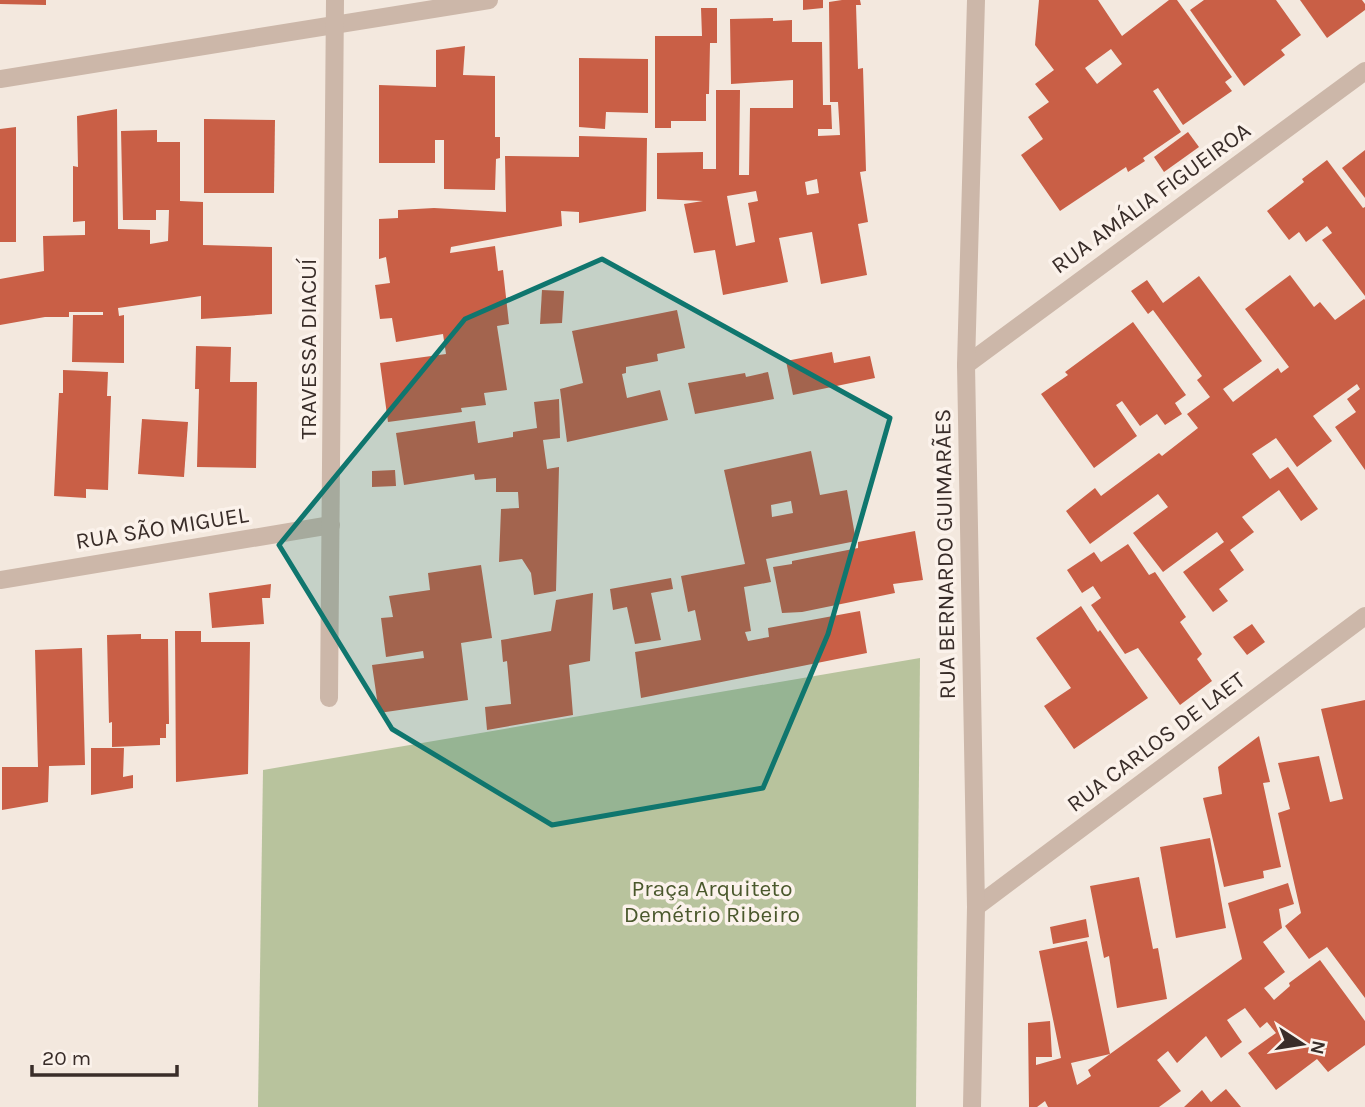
<svg xmlns="http://www.w3.org/2000/svg" width="1365" height="1107" font-family="Karla,sans-serif">
	<style>
		.green { fill: #b8c39d }
		.building { fill: #c95f46; fill-rule: evenodd }
		.lines { fill: none; stroke-linecap: round; stroke-linejoin: round }
		.street { stroke: #ccb7a9; stroke-width: 18 }
		.marked { fill: #0f766e; fill-opacity: 0.2; stroke: #0f766e; stroke-width: 5; stroke-linejoin: round }
		.labels { text-anchor: middle; dominant-baseline: central; stroke-width: 7; stroke-linejoin: round; paint-order: stroke }
		.street-label { font-size: 23px; fill: #392d29; stroke: #fbf2eb }
		.park-label { font-size: 23px; fill: #4a582c; stroke: #fbf2eb }
	</style>
	<rect width="100%" height="100%" fill="#f3e8de"/>
	<polygon class="green" points="920,658 916,1107 258,1107 263,770"/>
	<g class="building">
		<polygon points="0,0 46,0 46,5 0,4"/>
		<polygon points="803,0 823,0 823,8 803,10"/>
		<path d="M842,0H860L861,5H856L858,69L863,68L866,171L860,172L868,222L858,224L867,275L821,284L812,232L779,238L788,282L723,295L715,250L694,253L684,204L703,201L657,199V153L703,152V169H716V90H740L739,175H749L750,108H793V80L731,84L730,19L773,18V21L792,20V42H822L823,105H831L832,129H818V136L840,135L838,102H830L829,2ZM817,179L819,193L807,195L805,182ZM756,191L758,201L748,203L755,242L736,246L727,196Z"/>
		<path d="M1039,0H1098L1122,36L1169,0H1177L1232,77L1225,82L1232,91L1183,125L1158,88L1153,91L1181,132L1143,158L1145,161L1128,172L1126,167L1060,211L1021,155L1043,139L1028,117L1049,102L1035,84L1054,70L1035,45ZM1111,49L1122,64L1097,84L1085,68Z"/>
		<polygon points="1204,0 1276,0 1301,35 1281,50 1285,55 1244,86 1190,10"/>
		<polygon points="1300,0 1362,0 1365,4 1365,10 1327,38"/>
		<polygon points="701,8 717,8 717,43 710,43 709,94 706,94 706,121 671,121 671,128 655,128 655,36 702,36"/>
		<polygon points="465,46 463,75 495,76 495,137 500,137 500,158 496,159 495,190 444,189 444,140 435,140 435,163 379,163 379,85 436,87 436,50"/>
		<polygon points="579,58 648,59 648,113 606,112 605,129 579,127"/>
		<polygon points="117,109 118,229 150,230 150,244 168,241 169,210 156,210 156,220 123,220 121,131 157,130 157,142 180,142 180,201 203,202 203,245 272,247 272,314 201,319 201,296 118,308 119,316 124,315 124,363 72,362 73,315 103,315 103,312 69,312 69,317 45,317 0,325 0,279 44,271 43,236 85,235 85,221 73,222 73,166 78,167 77,116"/>
		<polygon points="204,119 275,120 274,193 204,193"/>
		<polygon points="16,127 16,242 0,242 0,129"/>
		<polygon points="1188,132 1199,147 1164,172 1154,157"/>
		<polygon points="579,136 647,138 646,211 579,223 579,212 561,211 562,226 451,247 450,253 495,246 498,271 503,270 509,324 497,326 507,390 484,393 486,405 461,408 462,412 388,422 380,363 446,354 443,334 396,342 392,318 380,319 375,285 390,283 386,257 379,259 379,219 398,218 398,210 434,208 506,212 505,156 579,157"/>
		<polygon points="1365,150 1365,198 1342,168"/>
		<polygon points="1327,160 1363,208 1365,207 1365,296 1322,240 1332,233 1327,226 1306,242 1299,232 1289,240 1267,211 1304,182 1302,179"/>
		<polygon points="1290,275 1314,307 1320,302 1335,320 1364,299 1365,300 1365,470 1335,427 1356,412 1347,399 1360,389 1357,384 1313,416 1332,441 1297,467 1276,438 1252,454 1270,479 1288,467 1318,509 1301,521 1279,490 1242,517 1254,532 1230,550 1244,570 1219,589 1228,601 1213,612 1183,572 1224,542 1217,532 1163,572 1133,533 1168,507 1158,494 1090,544 1066,511 1095,488 1101,496 1159,453 1162,456 1198,428 1187,414 1210,397 1197,380 1202,376 1153,310 1148,314 1131,291 1147,280 1163,303 1199,276 1262,361 1223,389 1233,402 1278,368 1281,373 1289,367 1245,309"/>
		<polygon points="542,290 564,291 562,323 540,324"/>
		<polygon points="677,310 685,348 657,354 658,361 626,367 626,373 622,374 627,398 660,390 668,420 567,442 560,389 583,383 572,331"/>
		<polygon points="1133,322 1186,395 1175,403 1182,414 1165,425 1157,414 1140,426 1122,401 1116,405 1137,436 1094,468 1041,394 1068,375 1065,372"/>
		<polygon points="196,346 231,347 230,382 257,382 256,468 197,467 199,389 195,389"/>
		<polygon points="832,352 834,363 870,356 875,378 793,395 786,361"/>
		<polygon points="63,370 108,372 107,396 111,396 108,490 86,489 86,498 54,496 59,393 63,393"/>
		<polygon points="768,372 774,399 695,414 688,383 745,373 746,377"/>
		<polygon points="559,399 560,438 543,440 547,469 559,467 556,591 534,595 531,573 522,559 499,562 501,509 519,508 518,492 496,492 496,478 475,480 474,474 404,485 396,433 475,421 478,443 513,437 513,432 537,428 534,402"/>
		<polygon points="142,419 188,422 184,477 138,474"/>
		<path d="M811,451L820,495L847,490L856,541L766,559L771,582L744,587L751,631L745,632L748,641L769,637L768,628L860,611L867,653L641,698L635,652L701,640L695,610L688,612L681,576L745,564L724,470ZM791,501L793,513L772,517L771,505Z"/>
		<polygon points="395,470 396,486 372,487 372,471"/>
		<polygon points="915,531 923,580 893,584 895,593 802,612 782,613 773,567 792,564 792,561 858,548 858,542"/>
		<polygon points="1128,544 1149,575 1155,572 1186,617 1180,622 1202,654 1197,659 1212,681 1180,705 1138,648 1125,654 1091,605 1101,598 1093,586 1082,593 1067,570 1094,552 1101,562"/>
		<polygon points="481,565 492,638 461,643 468,700 379,713 372,665 424,658 423,651 386,657 381,618 393,617 389,596 430,590 428,573"/>
		<polygon points="671,578 673,589 651,593 661,640 635,644 627,607 613,610 610,589"/>
		<polygon points="271,584 270,598 262,598 264,624 212,628 209,593"/>
		<polygon points="593,593 590,661 569,665 573,715 487,730 485,707 511,704 507,661 503,662 501,640 551,631 556,600"/>
		<polygon points="1081,606 1098,632 1100,630 1148,698 1074,749 1044,706 1071,688 1036,638"/>
		<polygon points="1252,624 1265,642 1247,655 1233,637"/>
		<polygon points="175,631 201,631 201,642 250,642 248,774 176,782"/>
		<polygon points="141,634 141,639 168,639 169,724 166,724 166,738 160,738 160,745 112,747 112,722 109,723 107,635"/>
		<polygon points="82,648 85,765 49,766 48,802 2,810 2,767 38,767 35,650"/>
		<polygon points="1365,700 1365,998 1327,947 1309,959 1285,926 1301,913 1278,813 1290,809 1278,763 1319,756 1330,802 1343,799 1321,709"/>
		<polygon points="1259,736 1270,782 1263,783 1281,867 1263,871 1264,878 1224,887 1203,798 1222,794 1218,767"/>
		<polygon points="91,748 124,748 123,777 133,775 133,788 91,795"/>
		<polygon points="1210,838 1226,928 1176,938 1160,847"/>
		<polygon points="1139,877 1153,949 1158,948 1167,999 1117,1008 1109,956 1104,958 1090,886"/>
		<path d="M1288,883L1294,904L1279,909L1282,928L1263,942L1285,972L1264,988L1274,1000L1290,986L1289,983L1320,960L1365,1021V1045L1328,1072L1317,1059L1276,1090L1248,1053L1276,1033L1267,1022L1260,1028L1245,1008L1227,1020L1242,1042L1221,1058L1206,1036L1177,1063L1168,1051L1157,1060L1181,1091L1159,1107H1048L1045,1101L1037,1107H1029L1028,1023L1050,1021L1052,1057H1036V1065L1061,1058L1039,951L1087,941L1110,1054L1242,959L1228,903ZM1110,1054L1088,1070L1091,1076L1077,1085L1071,1063Z"/>
		<polygon points="1086,919 1089,937 1053,944 1050,927"/>
		<polygon points="1226,1089 1241,1107 1184,1107 1202,1090 1211,1102"/>
	</g>
	<g class="lines">
		<g class="street">
			<polyline points="0,79 489,0"/>
			<polyline points="966,365 1365,71"/>
			<polyline points="0,580 331,525"/>
			<polyline points="329,698 335,0"/>
			<polyline points="976,907 1365,616"/>
			<polyline points="972,1107 976,907 966,365 976,0"/>
		</g>
	</g>
	<path class="marked" d="M602,259L890,418L828,634L763,788L552,825L392,729L279,545L465,319Z"/>
	<g class="labels">
		<g class="street-label">
			<text transform="translate(1151 198) rotate(-36)">RUA AMÁLIA FIGUEIROA</text>
			<text transform="translate(308 349) rotate(-90)">TRAVESSA DIACUÍ</text>
			<text transform="translate(162 528) rotate(-9)">RUA SÃO MIGUEL</text>
			<text transform="translate(945 554) rotate(-91)">RUA BERNARDO GUIMARÃES</text>
			<text transform="translate(1156 742) rotate(-37)">RUA CARLOS DE LAET</text>
		</g>
		<g class="park-label">
			<text x="712" y="888">Praça Arquiteto<tspan x="712" dy="26">Demétrio Ribeiro</tspan></text>
		</g>
	</g>
	<g transform="translate(1302 1044) rotate(102)" stroke="#fbf2eb" stroke-width="5" paint-order="stroke">
	<path d="M0-5L12 26L0 18L-12 26Z" fill="#392d29"/>
	<text y="-10" font-size="19" font-weight="bold" text-anchor="middle" fill="#392d29">N</text>
	</g>
	<path d="M32 1065v10h145v-10" fill="none" stroke="#392d29" stroke-width="3.5"/>
	<text x="42" y="1065" font-size="21" fill="#392d29" stroke="#fbf2eb" stroke-width="5" paint-order="stroke">20 m</text>
</svg>
